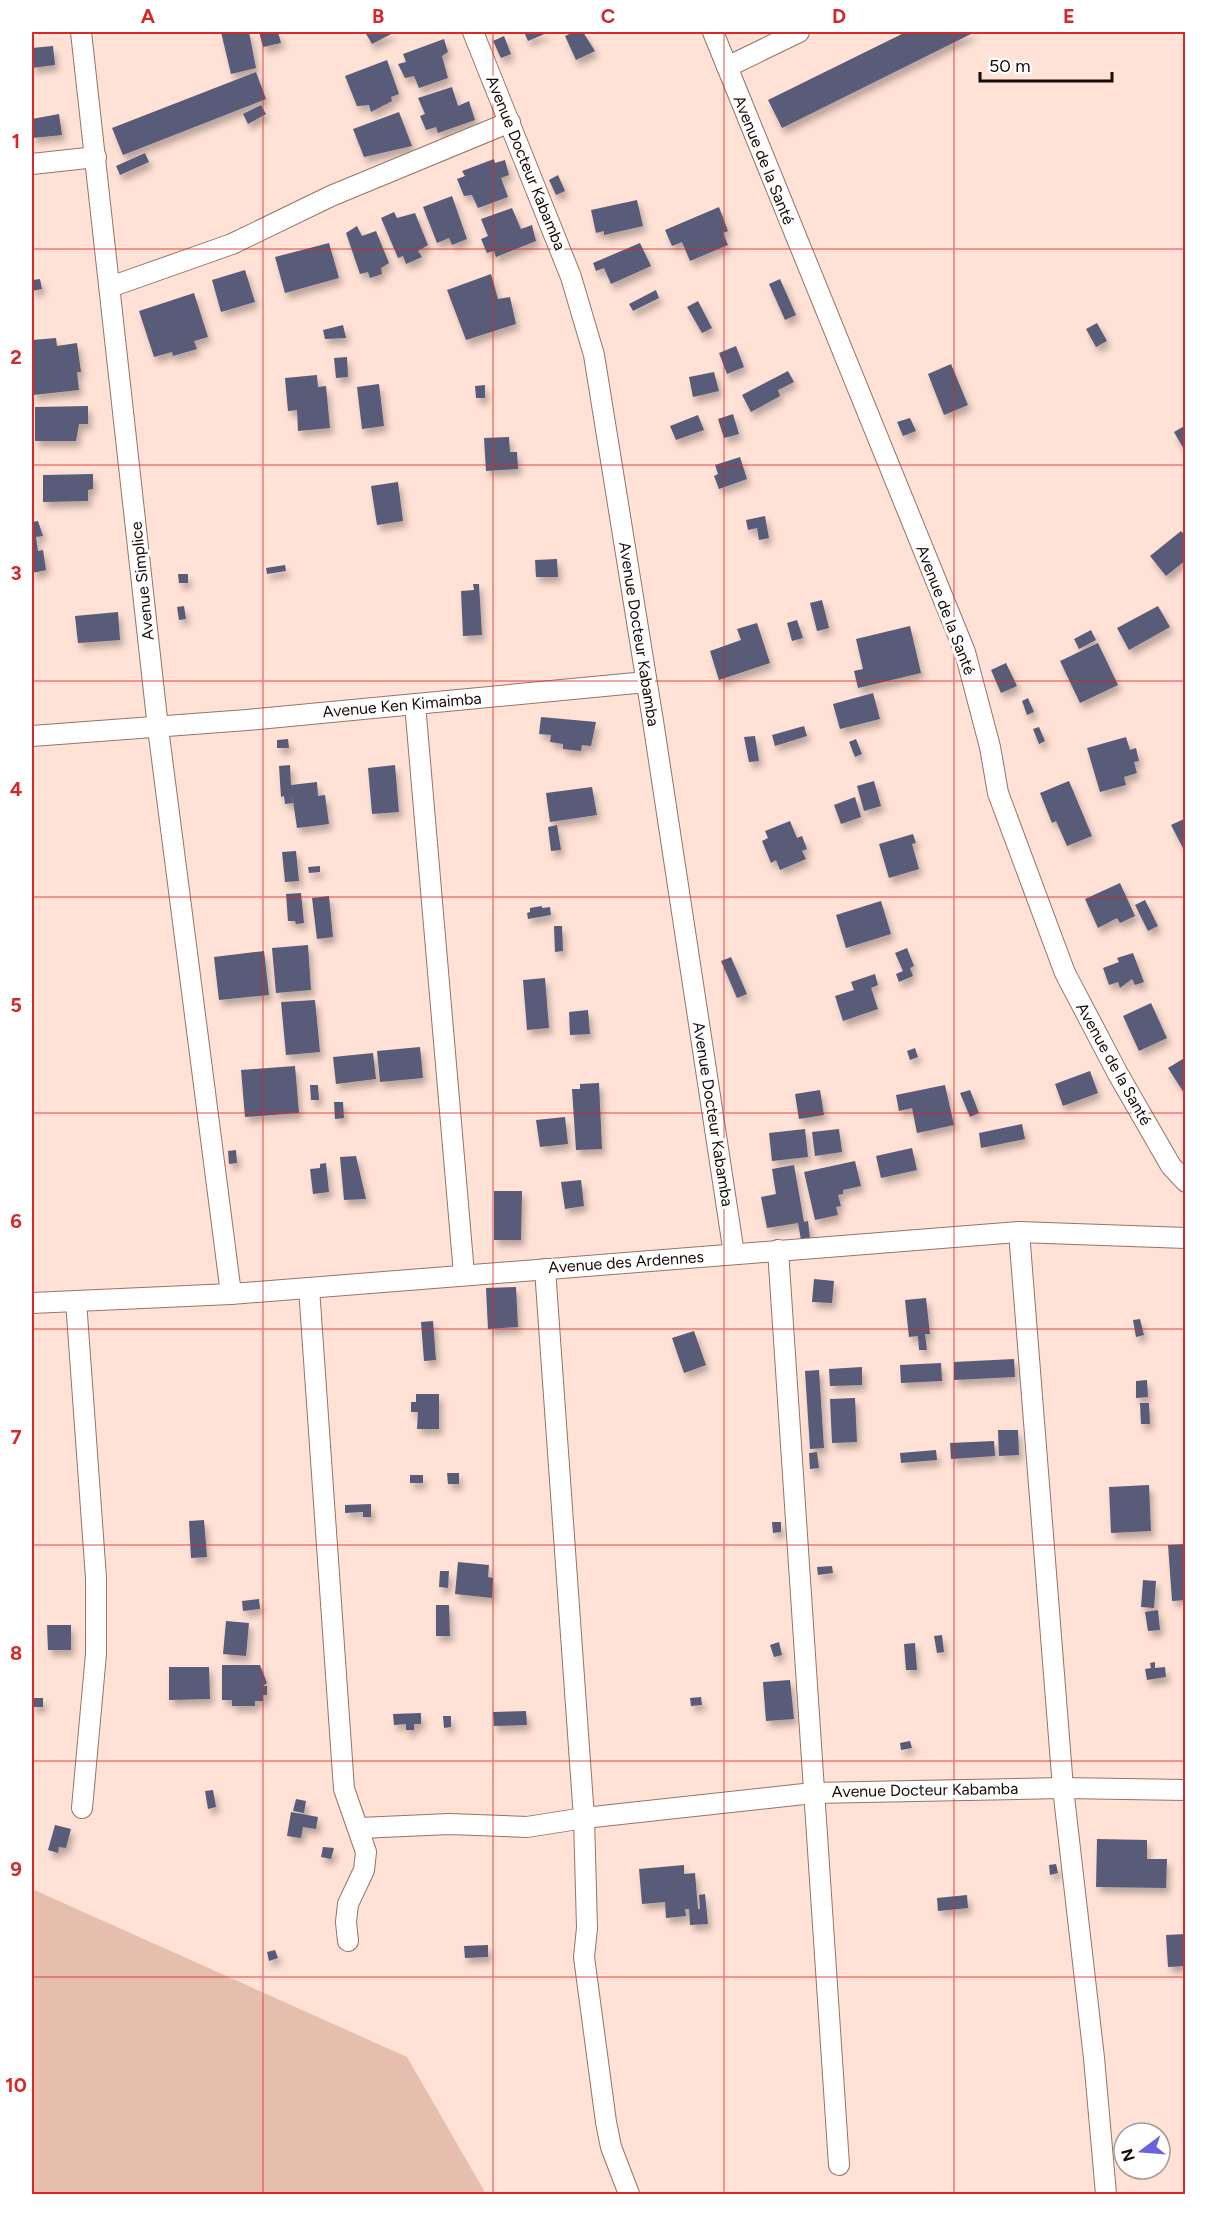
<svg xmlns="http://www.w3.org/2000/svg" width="1217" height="2226" font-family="Figtree,sans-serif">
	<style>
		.green { fill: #e5beae }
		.building { fill: #595b78; filter: url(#shadow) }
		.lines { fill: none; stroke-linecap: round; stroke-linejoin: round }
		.street-casing { stroke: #957466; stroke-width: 22 }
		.street { stroke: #fff; stroke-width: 20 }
		.grid { fill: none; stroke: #d62828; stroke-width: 1.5; stroke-opacity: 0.55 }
		.labels { text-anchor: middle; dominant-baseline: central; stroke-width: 6; stroke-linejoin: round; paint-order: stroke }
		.street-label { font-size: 16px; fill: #170b06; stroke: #fff }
		.neatline { fill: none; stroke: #d62828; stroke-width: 2 }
		.grid-label { font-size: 20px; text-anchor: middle; font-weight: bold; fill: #d62828 }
	</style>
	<defs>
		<filter id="shadow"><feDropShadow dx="3.5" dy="6" stdDeviation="3" flood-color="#0004"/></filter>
	</defs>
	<rect width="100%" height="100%" fill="#ffe1d5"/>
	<polygon class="green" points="32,1889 407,2057 486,2194 32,2194"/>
	<g class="building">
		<polygon points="221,32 249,32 256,68 231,74"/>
		<polygon points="259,32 278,32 281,43 263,47"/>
		<polygon points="365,32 395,32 372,44"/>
		<polygon points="524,32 549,32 528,41"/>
		<polygon points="574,32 583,32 595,51 576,60 565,36"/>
		<polygon points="906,32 975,32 782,128 768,100"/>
		<polygon points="504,36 511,54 501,58 493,41"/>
		<polygon points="444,39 448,52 442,56 448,78 419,88 414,76 405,78 398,64 406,62 403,54"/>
		<polygon points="53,46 55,65 32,68 32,48"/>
		<polygon points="387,60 399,94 391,97 392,101 371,112 369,105 357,106 345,76"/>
		<polygon points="256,72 266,99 123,155 112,128"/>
		<polygon points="452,87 458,106 469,101 475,120 438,133 436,127 426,130 420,116 425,114 418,98"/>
		<polygon points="261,105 266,114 248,124 243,114"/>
		<polygon points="399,112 412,146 364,157 353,129"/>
		<polygon points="59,114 62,135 32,138 32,119"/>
		<polygon points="145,153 149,162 120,175 116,166"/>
		<polygon points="494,159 495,163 505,160 509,175 501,178 508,197 478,208 472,195 464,196 457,179 465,176 462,171"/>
		<polygon points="558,175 565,191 556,195 549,180"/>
		<polygon points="452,196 467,239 452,245 449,238 437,243 423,207"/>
		<polygon points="637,200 643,226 604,235 604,231 596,233 591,210"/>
		<polygon points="719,207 728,231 723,233 728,245 690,261 682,242 672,246 665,230"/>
		<polygon points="512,208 521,229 532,225 536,241 496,257 494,251 487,253 481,239 488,236 481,219"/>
		<polygon points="394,212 397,218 415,213 428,245 418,251 422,257 406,264 403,256 398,258 381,218"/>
		<polygon points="357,226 362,236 376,231 389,263 381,268 382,274 370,278 368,272 360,274 346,233"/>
		<polygon points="329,243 339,278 285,293 275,257"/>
		<polygon points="640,243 651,266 611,284 604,268 596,271 593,263"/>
		<polygon points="245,270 255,302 221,312 212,280"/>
		<polygon points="491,274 498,299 510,297 516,324 466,340 447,290"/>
		<polygon points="40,279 42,289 32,291 32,280"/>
		<polygon points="780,279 796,315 785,320 769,284"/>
		<polygon points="656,290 659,298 633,311 629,304"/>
		<polygon points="194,293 208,337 194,341 197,349 173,356 172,352 154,357 139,311"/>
		<polygon points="698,301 712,328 702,333 687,307"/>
		<polygon points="1097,323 1107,341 1096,347 1086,329"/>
		<polygon points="343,325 346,338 325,339 323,330"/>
		<polygon points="56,338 57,346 77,343 81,372 77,372 79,390 33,395 32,340"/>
		<polygon points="736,346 744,367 727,374 719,353"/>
		<polygon points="347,357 348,377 336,378 334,358"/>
		<polygon points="951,364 968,405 944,415 928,374"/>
		<polygon points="788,371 794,382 778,390 780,396 751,412 742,395"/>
		<polygon points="714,372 719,391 693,397 689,377"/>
		<polygon points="317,375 318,387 326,386 330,428 298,431 297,410 288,411 285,378"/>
		<polygon points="379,384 384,426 362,429 357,387"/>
		<polygon points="485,385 485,398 476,398 475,386"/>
		<polygon points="88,406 88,424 79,424 76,441 35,441 35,407"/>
		<polygon points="733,414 739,434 724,438 718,419"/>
		<polygon points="698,415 704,430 676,440 670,426"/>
		<polygon points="910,418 916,431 903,436 897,422"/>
		<polygon points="1186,425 1186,453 1174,432"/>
		<polygon points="509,437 510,452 517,452 518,469 486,471 484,438"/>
		<polygon points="740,457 747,479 719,489 714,476 718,474 715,465"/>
		<polygon points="93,474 93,489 88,490 88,501 43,502 43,475"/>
		<polygon points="398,482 403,521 377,525 371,486"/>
		<polygon points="765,516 769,538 759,540 757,528 748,530 746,520"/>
		<polygon points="38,521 43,536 36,537 38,551 43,550 46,570 32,573 32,522"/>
		<polygon points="1181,531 1186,536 1186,560 1166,576 1150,556"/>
		<polygon points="557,559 558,577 536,577 535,560"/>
		<polygon points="285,565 286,571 267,574 266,568"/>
		<polygon points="178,574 188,574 188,583 179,583"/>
		<polygon points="473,584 479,584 482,635 463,636 461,591 474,590"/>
		<polygon points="822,600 829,628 817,631 810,603"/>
		<polygon points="184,606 186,619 179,620 177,607"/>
		<polygon points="1158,606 1170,627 1129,650 1117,628"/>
		<polygon points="118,612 120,640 78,643 75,616"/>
		<polygon points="797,620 803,638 792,641 787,623"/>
		<polygon points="757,623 770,663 719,680 710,651 741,640 737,629"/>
		<polygon points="910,626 921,673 858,688 854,671 863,669 856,639"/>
		<polygon points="1091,630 1096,640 1079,649 1074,639"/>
		<polygon points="1098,643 1118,685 1080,703 1060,661"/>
		<polygon points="1006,663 1017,686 1001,693 991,670"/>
		<polygon points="873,693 880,719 840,729 833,704"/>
		<polygon points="1028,698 1034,712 1027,715 1022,701"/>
		<polygon points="541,717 596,722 591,746 582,745 581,751 563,749 563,744 550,742 551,735 539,734"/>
		<polygon points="804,726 807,736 775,746 772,735"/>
		<polygon points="1039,727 1045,741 1039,744 1033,729"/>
		<polygon points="755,736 759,761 749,762 744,737"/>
		<polygon points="1126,737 1130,750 1136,748 1139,761 1134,762 1137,773 1124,777 1126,785 1100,792 1087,748"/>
		<polygon points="288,739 289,748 277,748 277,740"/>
		<polygon points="856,739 862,754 855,757 849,742"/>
		<polygon points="290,765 291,785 317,782 318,796 325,795 329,824 297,828 292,794 293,803 285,804 284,796 281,797 279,766"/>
		<polygon points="395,765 399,812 372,814 368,768"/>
		<polygon points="874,781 881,806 864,811 857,786"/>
		<polygon points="1069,781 1092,836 1067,846 1056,821 1052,823 1040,793"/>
		<polygon points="592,787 597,815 550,822 546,793"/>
		<polygon points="855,797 861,817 841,824 834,805"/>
		<polygon points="1186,818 1186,849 1184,850 1171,825"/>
		<polygon points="790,821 797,838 802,836 807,849 802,851 806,859 780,870 776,860 771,863 762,841 768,838 765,831"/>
		<polygon points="557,825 561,850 551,851 548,827"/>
		<polygon points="913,834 916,843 912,844 919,869 889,878 879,844"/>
		<polygon points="296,851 299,881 285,882 282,852"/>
		<polygon points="320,866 320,872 309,873 308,867"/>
		<polygon points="1120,883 1135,916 1120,923 1117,918 1098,928 1085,899"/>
		<polygon points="301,893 304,923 296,924 295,921 288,921 286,894"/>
		<polygon points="329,896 333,937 317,939 312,898"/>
		<polygon points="1145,900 1158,926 1148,931 1135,905"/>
		<polygon points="881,901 891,934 846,948 836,915"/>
		<polygon points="542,906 542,908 550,907 551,915 528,919 527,913 530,912 530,908"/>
		<polygon points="554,926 562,926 563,951 555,952"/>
		<polygon points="308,945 311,990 276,993 272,948"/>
		<polygon points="907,948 914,966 910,968 913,976 899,982 896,974 903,971 895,953"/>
		<polygon points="264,951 269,995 219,1000 214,957"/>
		<polygon points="1133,953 1144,982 1135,985 1132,979 1120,988 1118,982 1109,985 1103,968 1119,962 1117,958"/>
		<polygon points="731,957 747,994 737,998 721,961"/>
		<polygon points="875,974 878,985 871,988 878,1009 843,1021 835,996 854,990 851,982"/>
		<polygon points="545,978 549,1028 527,1030 523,980"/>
		<polygon points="315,1000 320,1052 286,1055 281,1002"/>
		<polygon points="1151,1003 1167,1038 1139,1051 1123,1016"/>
		<polygon points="588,1010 590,1034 570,1035 569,1012"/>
		<polygon points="420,1047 423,1078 380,1082 377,1051"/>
		<polygon points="915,1048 918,1057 910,1060 907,1051"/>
		<polygon points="373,1053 376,1079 336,1084 333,1057"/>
		<polygon points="1186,1057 1186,1096 1168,1068"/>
		<polygon points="295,1066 299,1113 245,1117 241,1070"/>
		<polygon points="1090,1071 1098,1093 1063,1106 1055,1084"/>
		<polygon points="599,1083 602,1149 576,1150 572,1089 580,1089 580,1084"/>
		<polygon points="310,1085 318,1085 319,1100 311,1100"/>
		<polygon points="945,1085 954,1125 917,1133 912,1108 899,1111 896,1095"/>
		<polygon points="820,1090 824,1115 799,1119 795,1094"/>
		<polygon points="970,1090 979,1113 970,1117 960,1093"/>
		<polygon points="334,1102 343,1102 344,1118 335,1119"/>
		<polygon points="565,1117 568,1144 540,1147 536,1120"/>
		<polygon points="1022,1124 1025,1139 981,1148 979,1133"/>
		<polygon points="805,1129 808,1157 772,1161 769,1133"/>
		<polygon points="839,1129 842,1152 815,1156 812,1132"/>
		<polygon points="912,1148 917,1170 881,1178 876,1156"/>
		<polygon points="236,1150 237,1163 229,1164 228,1151"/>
		<polygon points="356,1156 366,1199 344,1200 340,1157"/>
		<polygon points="855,1161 861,1186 843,1190 843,1194 838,1195 841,1206 836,1207 838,1215 815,1220 804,1172"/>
		<polygon points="326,1163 329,1192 313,1194 310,1169 320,1168 320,1164"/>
		<polygon points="794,1165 804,1222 808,1221 810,1238 801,1240 798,1223 767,1228 761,1197 776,1194 772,1169"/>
		<polygon points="581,1180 584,1206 565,1209 561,1182"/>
		<polygon points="494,1191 522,1191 521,1240 494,1240"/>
		<polygon points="814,1279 834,1281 832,1303 812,1302"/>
		<polygon points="516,1287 518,1327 488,1329 486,1288"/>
		<polygon points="926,1298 930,1334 925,1334 927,1350 919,1350 918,1336 909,1337 905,1300"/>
		<polygon points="1140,1319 1144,1335 1136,1337 1133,1320"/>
		<polygon points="433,1321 436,1360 424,1361 421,1322"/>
		<polygon points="694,1331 706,1365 684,1373 672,1338"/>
		<polygon points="1014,1359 1015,1377 954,1380 954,1362"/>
		<polygon points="941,1363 942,1381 901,1383 900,1365"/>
		<polygon points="862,1367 862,1385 830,1386 829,1369"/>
		<polygon points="819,1370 824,1448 810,1449 805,1371"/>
		<polygon points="1147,1380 1148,1397 1136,1398 1136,1381"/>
		<polygon points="416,1394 439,1394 439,1429 417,1429 418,1412 411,1412 411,1402 416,1402"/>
		<polygon points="855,1398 857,1442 832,1443 830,1399"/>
		<polygon points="1140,1403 1149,1403 1150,1424 1141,1424"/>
		<polygon points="998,1430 1018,1430 1019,1455 999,1456"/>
		<polygon points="994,1441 995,1456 951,1459 950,1443"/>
		<polygon points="936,1450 937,1460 901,1463 900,1453"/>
		<polygon points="817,1452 819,1468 810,1469 809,1453"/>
		<polygon points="447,1473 459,1473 459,1484 448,1484"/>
		<rect x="410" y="1475" width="13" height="8"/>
		<polygon points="1149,1485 1151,1531 1111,1533 1109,1487"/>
		<polygon points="371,1504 371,1517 363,1517 363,1512 345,1513 345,1505"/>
		<polygon points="204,1520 207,1557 191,1558 189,1521"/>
		<polygon points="772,1522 781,1522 781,1532 773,1533"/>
		<polygon points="1186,1544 1186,1600 1172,1601 1168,1545"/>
		<polygon points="458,1562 489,1565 488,1577 493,1578 492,1598 455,1594"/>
		<polygon points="832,1566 833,1573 818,1575 817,1567"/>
		<polygon points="440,1571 449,1571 448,1588 439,1587"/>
		<polygon points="1143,1580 1156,1581 1154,1608 1141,1607"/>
		<polygon points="259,1599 260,1609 243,1611 242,1601"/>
		<polygon points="436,1605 449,1605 450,1636 436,1636"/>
		<polygon points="1158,1610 1160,1630 1148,1631 1145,1612"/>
		<polygon points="226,1621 249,1623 246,1656 223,1654"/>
		<polygon points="47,1625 71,1625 71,1650 48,1650"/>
		<polygon points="942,1635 944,1652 937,1653 934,1636"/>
		<polygon points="779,1642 782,1655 774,1657 770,1645"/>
		<polygon points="915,1643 917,1670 906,1670 904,1644"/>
		<polygon points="1155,1662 1155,1668 1165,1667 1166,1677 1147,1680 1145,1669 1151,1668 1150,1663"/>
		<polygon points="222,1665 260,1665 267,1683 263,1686 267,1686 267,1695 263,1695 263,1701 255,1701 255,1706 232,1706 232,1700 222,1700"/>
		<polygon points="169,1667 209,1667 210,1699 169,1700"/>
		<polygon points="790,1680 794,1719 766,1721 763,1682"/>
		<polygon points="701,1697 702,1705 691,1706 690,1698"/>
		<rect x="32" y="1698" width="11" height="9"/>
		<polygon points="526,1711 527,1725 494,1726 493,1712"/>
		<polygon points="421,1713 421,1724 414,1724 414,1730 406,1730 406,1724 394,1725 393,1714"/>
		<polygon points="443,1716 451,1716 451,1727 444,1728"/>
		<polygon points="910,1741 912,1748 901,1750 900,1743"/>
		<polygon points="213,1790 216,1807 208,1809 205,1791"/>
		<polygon points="296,1799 306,1801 304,1813 293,1811"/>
		<polygon points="291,1812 318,1817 316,1829 303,1827 301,1838 287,1836"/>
		<polygon points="55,1825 71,1829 66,1848 59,1847 58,1853 48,1850"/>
		<polygon points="1097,1839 1147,1840 1147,1859 1167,1859 1166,1888 1096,1887"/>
		<polygon points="323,1847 334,1848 331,1859 321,1857"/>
		<polygon points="1056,1864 1058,1873 1050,1875 1049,1865"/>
		<polygon points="684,1865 684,1874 695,1873 698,1909 700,1909 699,1895 705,1894 708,1924 690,1925 689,1909 685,1909 686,1916 666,1918 665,1902 642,1904 639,1869"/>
		<polygon points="967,1895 968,1908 938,1911 937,1898"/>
		<polygon points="1186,1934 1186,1966 1168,1967 1166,1935"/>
		<polygon points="488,1945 488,1957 465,1958 464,1946"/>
		<polygon points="275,1950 278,1958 269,1961 267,1952"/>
	</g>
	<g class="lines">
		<g class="street-casing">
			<g id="street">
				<polyline points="81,32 158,728 231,1294 1019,1232 1186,1238"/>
				<polyline points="473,32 571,277 594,355 653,721 734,1254"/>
				<polyline points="713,32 965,652 990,747 998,793 1065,973 1118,1074 1171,1166 1186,1182"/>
				<polyline points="727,67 799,32"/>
				<polyline points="32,164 96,157"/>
				<polyline points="110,287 232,244 331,196 510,122"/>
				<polyline points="415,704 464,1274"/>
				<polyline points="32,736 247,720 646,682"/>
				<polyline points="1019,1232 1063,1788 1186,1790"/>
				<polyline points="778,1250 839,2165"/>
				<polyline points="545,1269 584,1818 587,1928 584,1957 606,2122 611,2147 629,2194"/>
				<polyline points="309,1288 344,1789 366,1852 364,1870 348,1904 346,1922 348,1941"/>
				<polyline points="76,1301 96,1578 96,1654 82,1808"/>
				<polyline points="32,1303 231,1294"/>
				<polyline points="360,1828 449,1824 527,1827 584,1818 813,1793 1063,1788 1094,2058 1106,2194"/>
			</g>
		</g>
		<use href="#street" class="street"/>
	</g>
	<path class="grid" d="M263,32V2194M493,32V2194M724,32V2194M954,32V2194M32,249H1186M32,465H1186M32,681H1186M32,897H1186M32,1113H1186M32,1329H1186M32,1545H1186M32,1761H1186M32,1977H1186"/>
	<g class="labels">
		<g class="street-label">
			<text transform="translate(764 160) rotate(68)">Avenue de la Santé</text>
			<text transform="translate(526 163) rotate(68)">Avenue Docteur Kabamba</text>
			<text transform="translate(142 581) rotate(-96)">Avenue Simplice</text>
			<text transform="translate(946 610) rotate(69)">Avenue de la Santé</text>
			<text transform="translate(639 634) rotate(81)">Avenue Docteur Kabamba</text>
			<text transform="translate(402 705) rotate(-5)">Avenue Ken Kimaimba</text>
			<text transform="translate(1114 1064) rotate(61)">Avenue de la Santé</text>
			<text transform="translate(713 1114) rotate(81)">Avenue Docteur Kabamba</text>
			<text transform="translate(626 1262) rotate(-4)">Avenue des Ardennes</text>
			<text transform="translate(925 1790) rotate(-1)">Avenue Docteur Kabamba</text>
		</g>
	</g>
	<rect width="1217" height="2226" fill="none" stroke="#ffffff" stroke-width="66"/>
	<g transform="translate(1142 2151) rotate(254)"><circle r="28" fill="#ffffff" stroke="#a29d9b" stroke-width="1.5"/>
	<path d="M0-4.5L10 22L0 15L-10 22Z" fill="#6a63dc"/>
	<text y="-9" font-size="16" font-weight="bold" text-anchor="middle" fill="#170b06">N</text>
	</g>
	<path d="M980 72v9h132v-9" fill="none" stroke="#170b06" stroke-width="3"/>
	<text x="989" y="72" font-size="18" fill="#170b06" stroke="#ffffff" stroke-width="4.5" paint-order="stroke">50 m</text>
	<rect x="33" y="33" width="1151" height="2160" class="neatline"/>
	<g class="grid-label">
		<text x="148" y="23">A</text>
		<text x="378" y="23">B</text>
		<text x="608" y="23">C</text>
		<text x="839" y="23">D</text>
		<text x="1069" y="23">E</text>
		<text x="16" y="148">1</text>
		<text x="16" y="364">2</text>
		<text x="16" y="580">3</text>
		<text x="16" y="796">4</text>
		<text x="16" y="1012">5</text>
		<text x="16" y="1228">6</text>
		<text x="16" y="1444">7</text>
		<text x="16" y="1660">8</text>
		<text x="16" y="1876">9</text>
		<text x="16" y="2092">10</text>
	</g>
</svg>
